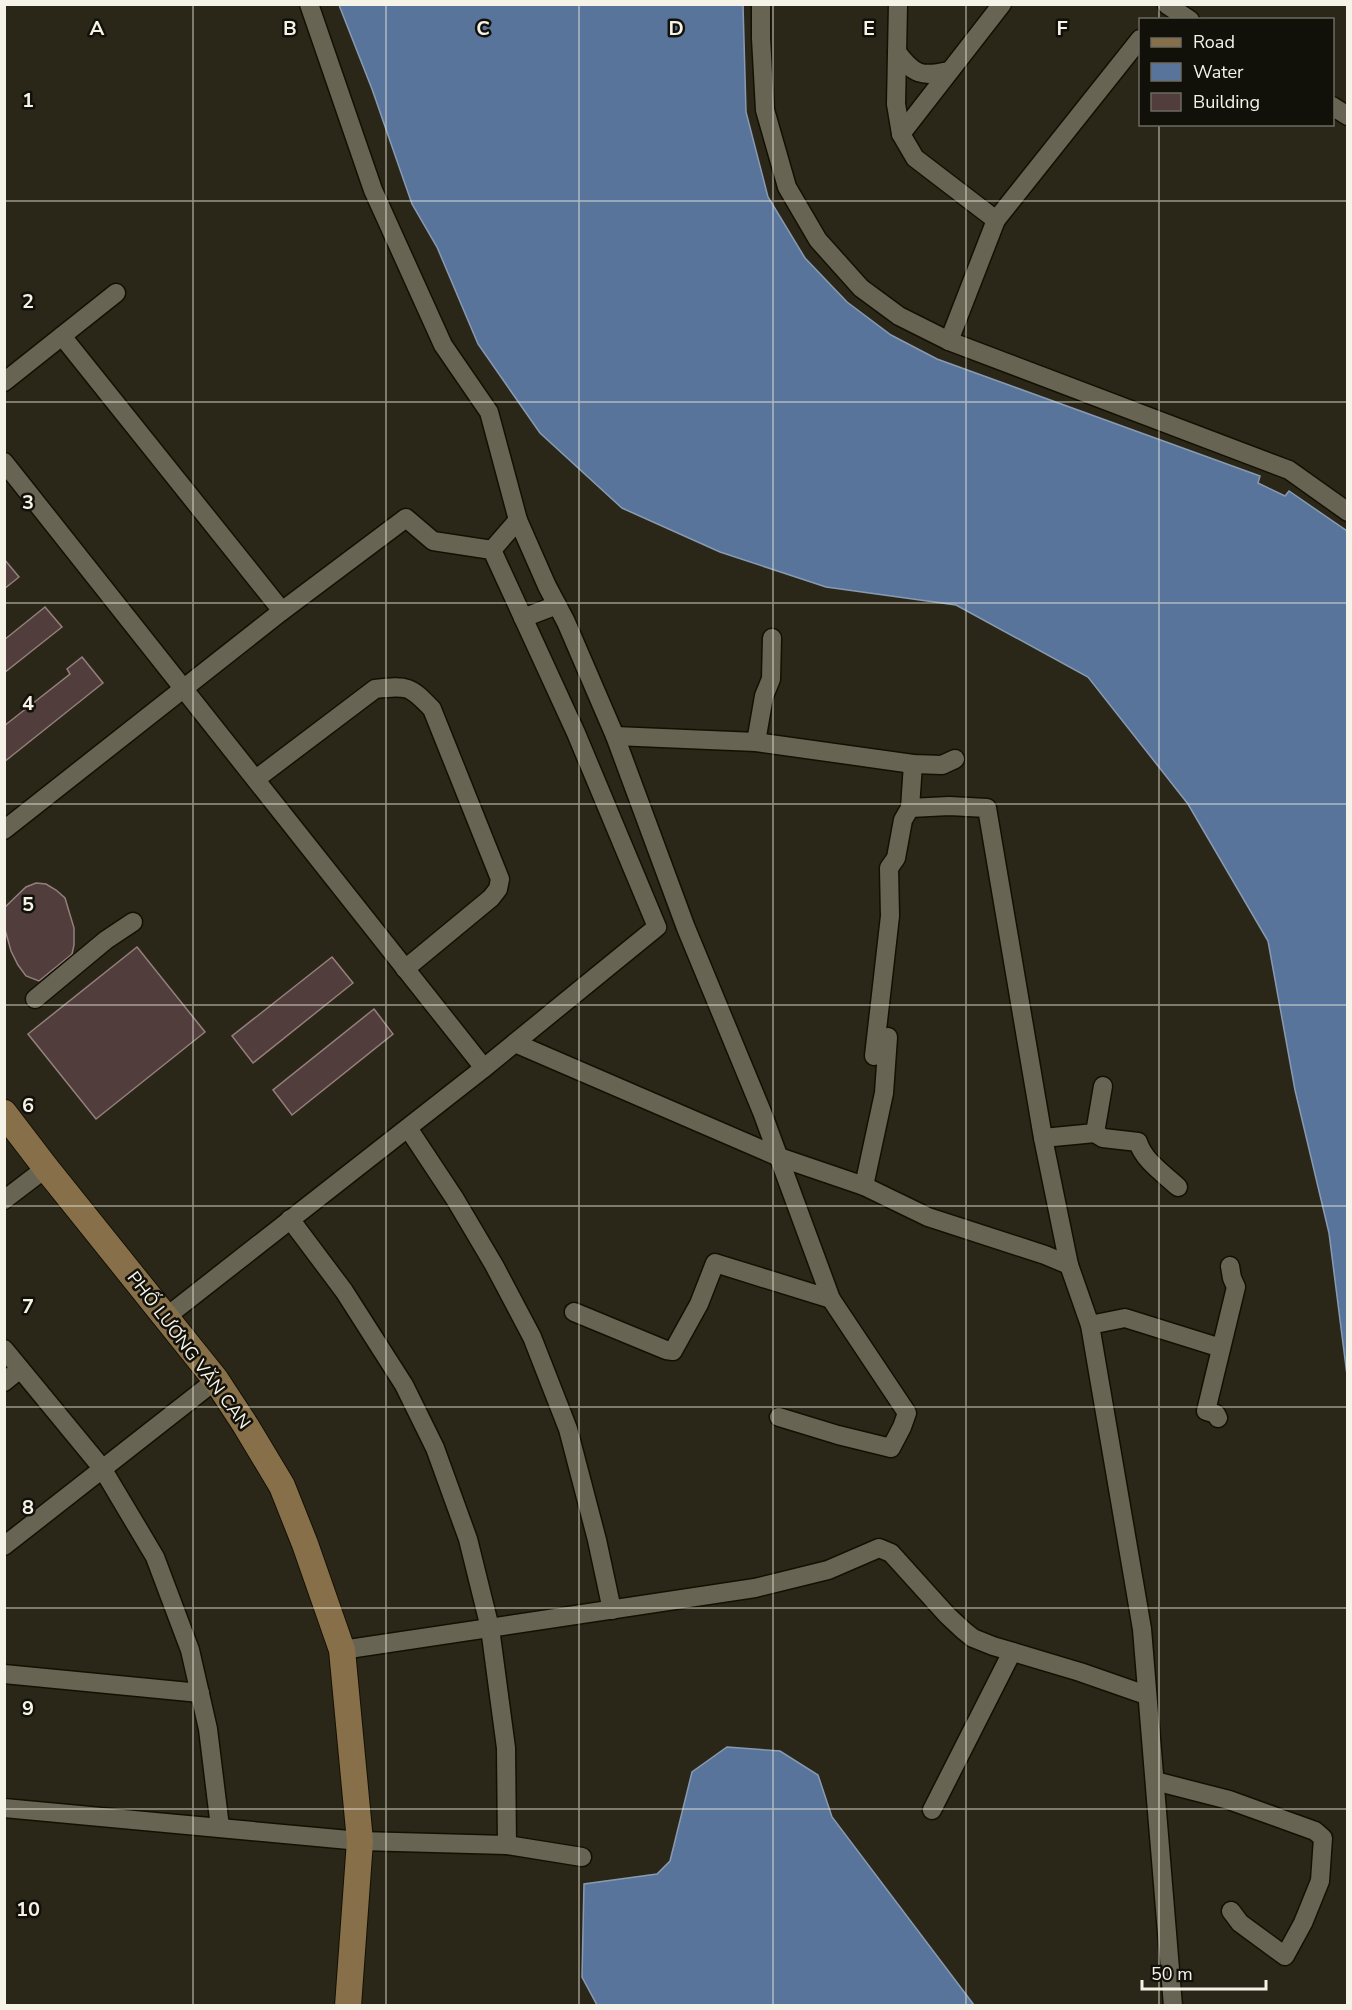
<svg xmlns="http://www.w3.org/2000/svg" width="1352" height="2010" font-family="'Nunito Sans',sans-serif">
	<style>
		.water { fill: #59749a; stroke: #889ab1; stroke-width: 1.5 }
		.building { fill: #503d3c; stroke: #947f7d; stroke-width: 1.5 }
		.lines { fill: none; stroke-linecap: round; stroke-linejoin: round }
		.street-casing { stroke: #131003; stroke-width: 21 }
		.secondary-casing { stroke: #131003; stroke-width: 28 }
		.street { stroke: #686453; stroke-width: 18 }
		.secondary { stroke: #866f49; stroke-width: 26 }
		.grid { fill: none; stroke: #f5f2e8; stroke-width: 1.5; stroke-opacity: 0.55 }
		.labels { text-anchor: middle; dominant-baseline: central; stroke-width: 5; stroke-linejoin: round; paint-order: stroke }
		.street-label { font-size: 18px; fill: #f5f2e8; stroke: #111009 }
		.grid-label { font-size: 20px; text-anchor: middle; font-weight: bold; fill: #f5f2e8; stroke: #111009; stroke-width: 5; stroke-linejoin: round; paint-order: stroke }
	</style>
	<rect width="100%" height="100%" fill="#2b2718"/>
	<g class="water">
		<polygon points="339,5 743,5 746,112 768,197 805,258 847,302 891,335 937,359 1260,476 1258,483 1285,496 1289,491 1347,531 1347,1375 1329,1233 1295,1090 1268,941 1188,804 1088,677 956,605 826,587 720,552 622,508 540,433 478,344 437,247 412,204 372,89"/>
		<polygon points="727,1747 780,1751 818,1775 832,1817 974,2005 597,2005 582,1977 584,1884 657,1874 670,1861 692,1772"/>
	</g>
	<g class="building">
		<polygon points="4,559 19,577 4,589"/>
		<polygon points="45,607 62,627 4,673 4,640"/>
		<polygon points="82,657 103,683 4,762 4,726 70,674 67,669"/>
		<polygon points="36,883 46,884 56,890 65,898 74,928 74,945 72,954 39,981 26,976 18,965 11,951 4,926 4,908 26,887"/>
		<polygon points="137,947 205,1032 96,1119 28,1034"/>
		<polygon points="332,957 353,983 253,1063 232,1036"/>
		<polygon points="374,1009 393,1034 292,1115 273,1090"/>
	</g>
	<g class="lines">
		<g class="street-casing">
			<g id="street">
				<polyline points="309,4 373,190 443,345 489,412 518,520 547,586 566,622 615,736 686,928 762,1112 831,1299 907,1413 902,1427 891,1448 838,1435 779,1417"/>
				<polyline points="761,4 761,38 765,110 787,187 818,240 861,288 899,316 949,341 1289,470 1348,512"/>
				<polyline points="898,4 896,104 901,134 915,158 996,220"/>
				<polyline points="1167,5 1190,20"/>
				<path d="M897,52C914,75 921,77 949,71"/>
				<polyline points="1332,106 1348,116"/>
				<polyline points="901,134 1002,4"/>
				<polyline points="62,336 282,611"/>
				<polyline points="949,341 996,220 1140,39"/>
				<polyline points="4,382 116,293"/>
				<polyline points="4,462 484,1068"/>
				<polyline points="492,550 518,520"/>
				<polyline points="523,618 557,605"/>
				<polyline points="615,736 756,742 913,764 942,765 955,759"/>
				<polyline points="756,742 764,696 771,679 772,638"/>
				<path d="M256,779L375,689C408,685 410,686 432,709L500,879L498,889L491,898L405,969"/>
				<polyline points="910,808 949,806 987,808 1043,1138 1069,1265 1090,1325 1142,1629 1173,2006"/>
				<polyline points="4,830 282,611 406,518 433,541 492,550 576,733 657,927 484,1068 166,1317"/>
				<polyline points="35,999 106,940 133,922"/>
				<polyline points="515,1043 779,1157 864,1186 928,1217 1045,1255 1069,1265"/>
				<polyline points="874,1056 890,916 889,868 896,858 903,820 910,808 913,764"/>
				<polyline points="408,1128 455,1199 494,1265 532,1337 568,1429 597,1540 612,1610"/>
				<path d="M1095,1133L1103,1138L1138,1142C1144,1161 1163,1173 1178,1187"/>
				<polyline points="1043,1138 1095,1133 1103,1086"/>
				<polyline points="864,1186 884,1093 888,1037"/>
				<polyline points="4,1200 46,1168"/>
				<polyline points="290,1219 344,1291 404,1385 435,1448 468,1539 490,1628 506,1748 507,1845"/>
				<polyline points="574,1312 666,1350 673,1351 699,1304 715,1263 831,1299"/>
				<polyline points="1090,1325 1125,1318 1221,1348"/>
				<polyline points="4,1349 102,1468 155,1557 190,1650 208,1729 220,1827"/>
				<polyline points="4,1382 20,1369"/>
				<polyline points="1218,1418 1216,1414 1206,1411 1236,1287 1232,1278 1230,1266"/>
				<polyline points="4,1546 216,1380"/>
				<polyline points="342,1650 755,1588 828,1570 879,1548 891,1553 947,1615 963,1630 973,1638 993,1646 1080,1672 1146,1695"/>
				<polyline points="4,1674 200,1693"/>
				<polyline points="1155,1781 1229,1800 1315,1831 1323,1838 1320,1881 1303,1923 1285,1956 1240,1923 1231,1911"/>
				<polyline points="4,1808 360,1841 507,1845 582,1857"/>
				<polyline points="932,1810 1012,1652"/>
			</g>
		</g>
		<g class="secondary-casing">
			<polyline id="secondary" points="4,1113 46,1168 216,1380 246,1426 282,1486 305,1544 342,1650 360,1841 348,2006"/>
		</g>
		<use href="#street" class="street"/>
		<use href="#secondary" class="secondary"/>
	</g>
	<path class="grid" d="M193,4V2006M386,4V2006M579,4V2006M773,4V2006M966,4V2006M1159,4V20M1159,124V2006M4,201H1348M4,402H1348M4,603H1348M4,804H1348M4,1005H1348M4,1206H1348M4,1407H1348M4,1608H1348M4,1809H1348"/>
	<g class="labels">
		<g class="street-label">
			<text transform="translate(189 1350) rotate(53)">PHỐ LƯƠNG VĂN CAN</text>
		</g>
	</g>
	<g class="grid-label">
		<text x="97" y="35">A</text>
		<text x="290" y="35">B</text>
		<text x="483" y="35">C</text>
		<text x="676" y="35">D</text>
		<text x="869" y="35">E</text>
		<text x="1062" y="35">F</text>
		<text x="28" y="107">1</text>
		<text x="28" y="308">2</text>
		<text x="28" y="509">3</text>
		<text x="28" y="710">4</text>
		<text x="28" y="911">5</text>
		<text x="28" y="1112">6</text>
		<text x="28" y="1313">7</text>
		<text x="28" y="1514">8</text>
		<text x="28" y="1715">9</text>
		<text x="28" y="1916">10</text>
	</g>
	<rect width="1352" height="2010" fill="none" stroke="#f5f2e8" stroke-width="12"/>
	<rect x="1139" y="18" width="195" height="108" fill="#111009" stroke="#6c6a62" stroke-width="1.5"/>
	<rect x="1151" y="38" width="30" height="9" fill="#866f49" stroke="#6c6a62" stroke-width="1.5"/>
	<text x="1193" y="48" font-size="18" fill="#f5f2e8">Road</text>
	<rect x="1151" y="63" width="30" height="18" fill="#59749a" stroke="#6c6a62" stroke-width="1.5"/>
	<text x="1193" y="78" font-size="18" fill="#f5f2e8">Water</text>
	<rect x="1151" y="93" width="30" height="18" fill="#503d3c" stroke="#6c6a62" stroke-width="1.5"/>
	<text x="1193" y="108" font-size="18" fill="#f5f2e8">Building</text>
	<path d="M1142 1980v9h124v-9" fill="none" stroke="#f5f2e8" stroke-width="3"/>
	<text x="1151" y="1980" font-size="18" fill="#f5f2e8" stroke="#111009" stroke-width="4.5" paint-order="stroke">50 m</text>
</svg>
